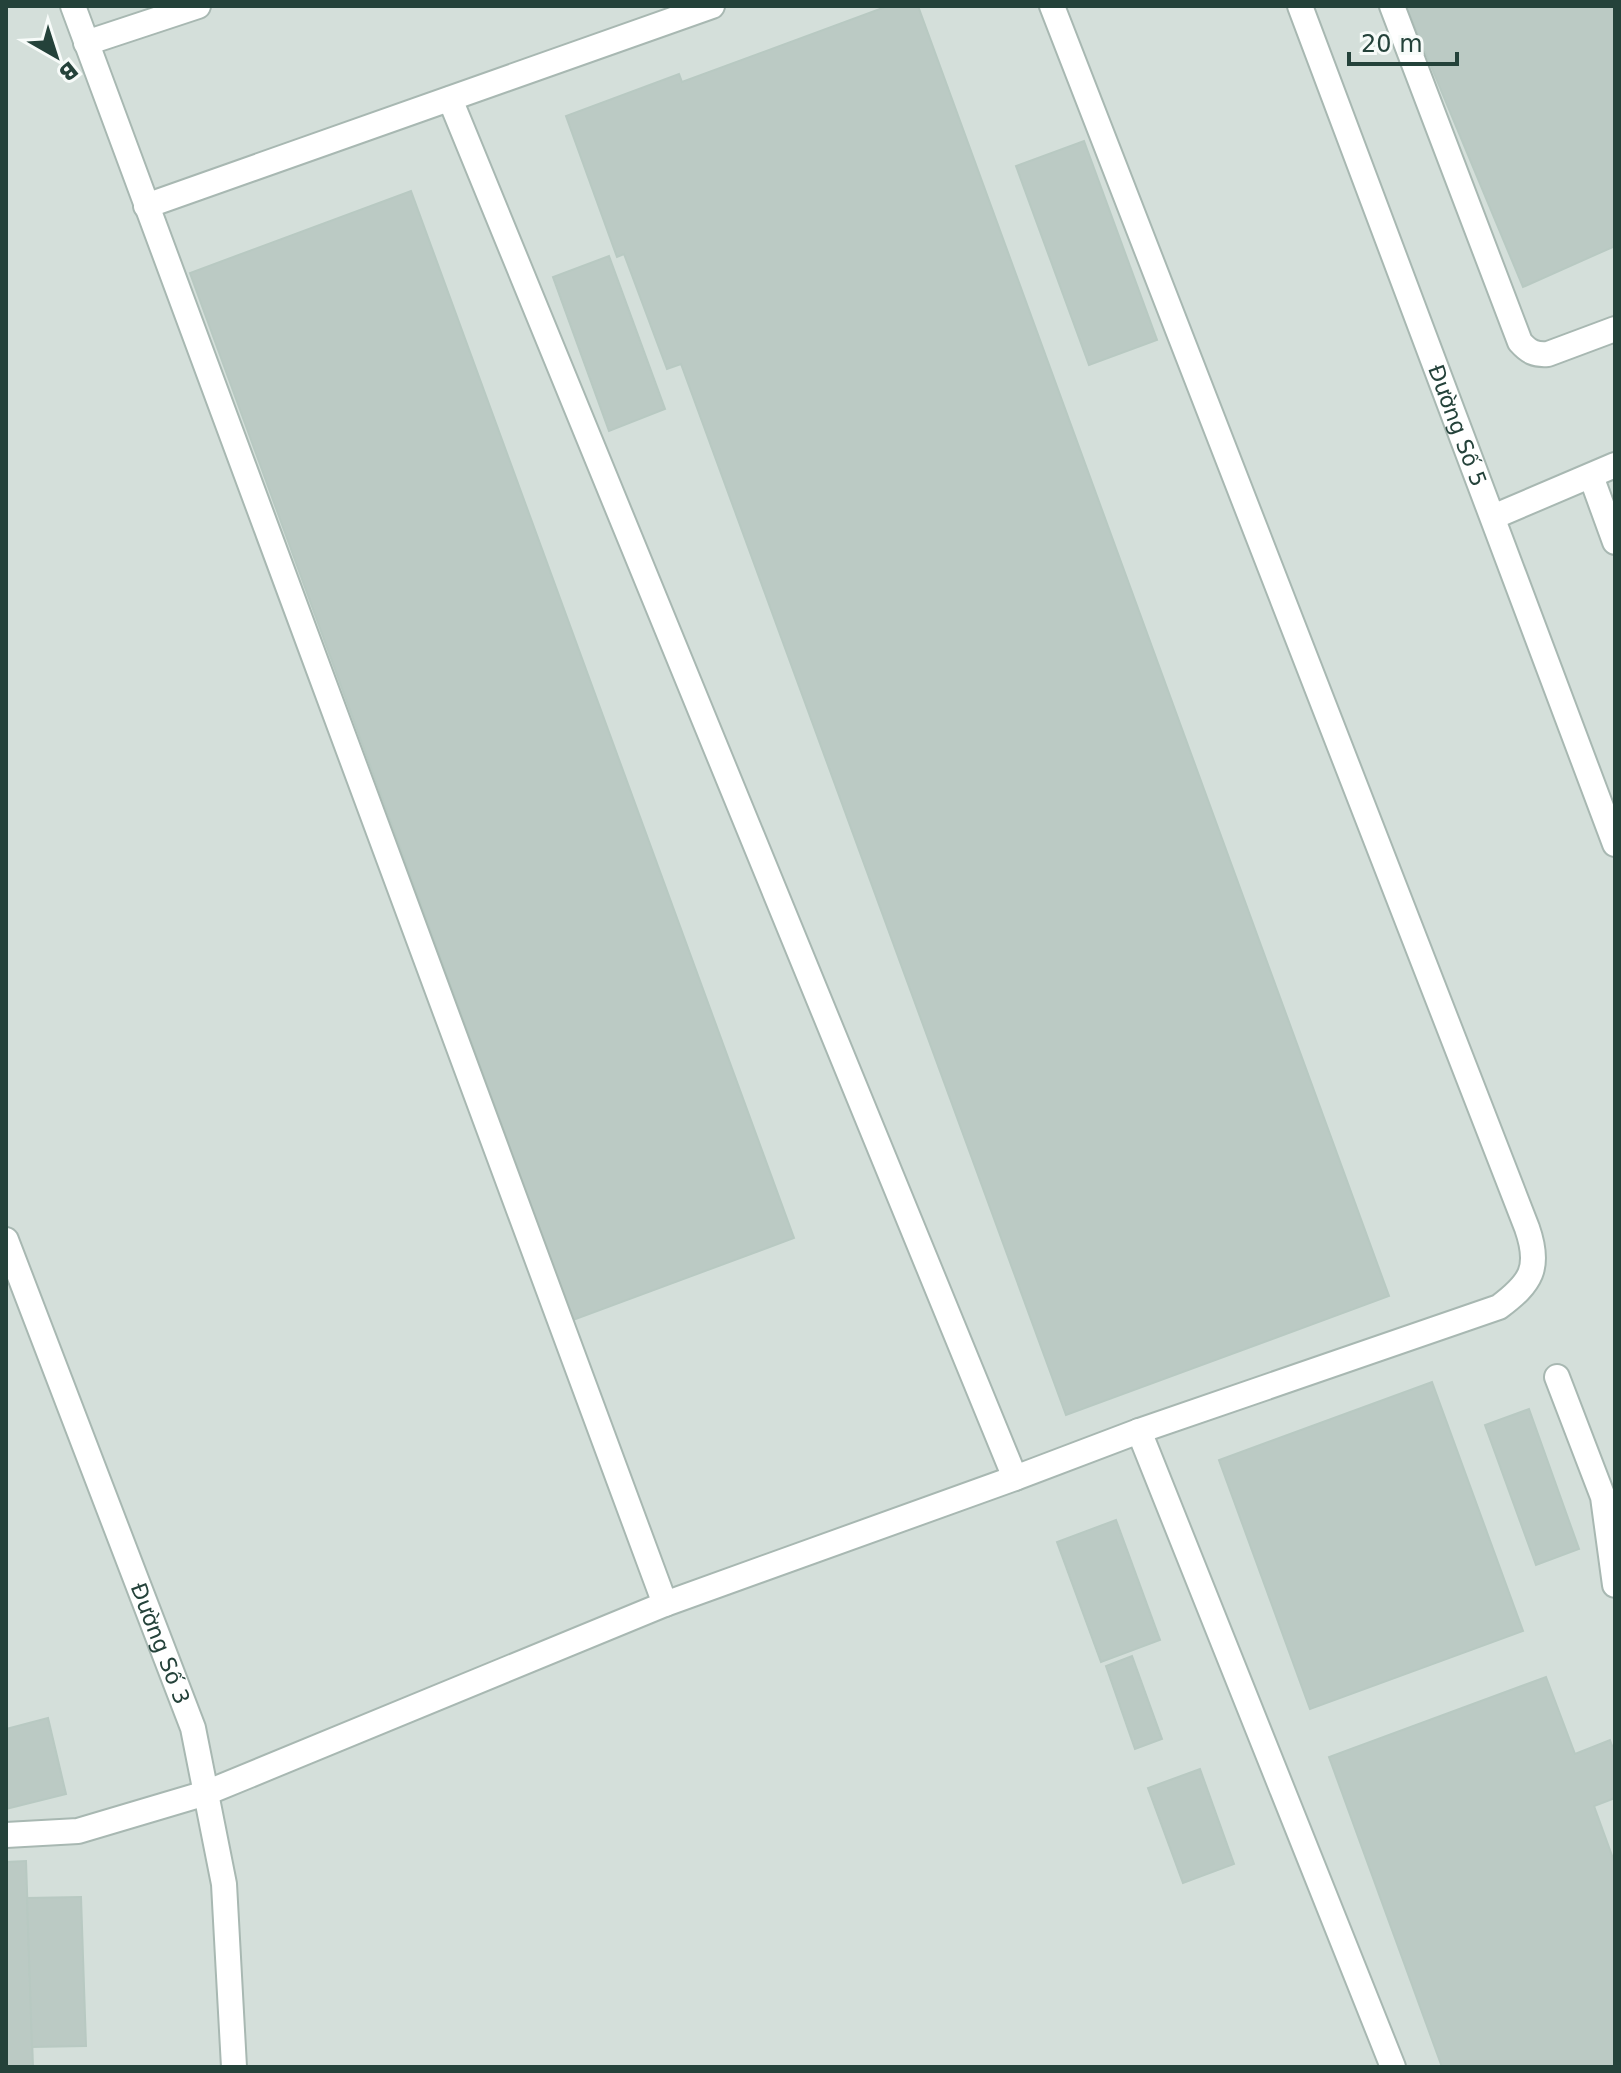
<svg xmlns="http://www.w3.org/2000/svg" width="1621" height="2073" font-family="'DejaVu Sans',sans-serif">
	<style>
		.built { fill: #d4dfda }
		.building { fill: #bbcac4; stroke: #b8c9c2; stroke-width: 2 }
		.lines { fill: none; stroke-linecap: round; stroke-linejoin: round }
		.minor-casing { stroke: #a8b8b2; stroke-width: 28 }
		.minor { stroke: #fff; stroke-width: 24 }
		.labels { text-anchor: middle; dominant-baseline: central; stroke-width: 7; stroke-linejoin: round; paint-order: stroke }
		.street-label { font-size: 22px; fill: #24423a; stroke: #f7fbf9 }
	</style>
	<rect width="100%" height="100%" fill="#e6efeb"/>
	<rect class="built" x="6" y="6" width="1609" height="2061"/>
	<g class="building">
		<polygon points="888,6 918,6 1389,1296 1066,1415 681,364 667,369 624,254 617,257 566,116 679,74 682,82"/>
		<polygon points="1406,6 1615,6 1615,246 1523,287"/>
		<polygon points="1084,141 1157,340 1089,365 1016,166"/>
		<polygon points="411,191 794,1238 573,1320 190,273"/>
		<polygon points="609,256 665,409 609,431 553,277"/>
		<polygon points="1432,1382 1523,1631 1310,1709 1219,1460"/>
		<polygon points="1529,1409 1579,1549 1536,1565 1485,1425"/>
		<polygon points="1116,1520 1160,1640 1101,1662 1057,1542"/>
		<polygon points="1132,1656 1162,1739 1135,1749 1106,1666"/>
		<polygon points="1546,1677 1575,1754 1610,1740 1612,1746 1615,1745 1615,1798 1594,1806 1615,1864 1615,2067 1442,2067 1329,1757"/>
		<polygon points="48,1718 66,1794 6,1809 6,1729"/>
		<polygon points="1200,1769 1234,1864 1183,1883 1148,1788"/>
		<polygon points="26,1861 33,2067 6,2067 6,1862"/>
		<polygon points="81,1897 86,2046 32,2047 27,1898"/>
	</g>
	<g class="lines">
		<g class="minor-casing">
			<g id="minor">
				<polyline points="73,6 665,1604"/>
				<path id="s1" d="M1300,6L1615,844"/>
				<path d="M1392,6L1520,342C1529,352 1535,355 1548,354L1615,329"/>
				<polyline points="86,43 198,6"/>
				<polyline points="450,99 1015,1478"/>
				<polyline points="146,206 712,6"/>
				<polyline points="1591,476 1615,542"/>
				<polyline points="1493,517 1615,465"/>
				<path id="s2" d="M6,1240L193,1728L224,1884L234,2067"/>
				<polyline points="1557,1377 1603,1497 1615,1585"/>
				<polyline points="1139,1431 1393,2067"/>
				<path d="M6,1835L78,1831L206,1793L665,1604L1015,1478L1139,1431L1499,1307C1531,1283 1541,1268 1527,1228L1052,6"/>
			</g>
		</g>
		<use href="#minor" class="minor"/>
	</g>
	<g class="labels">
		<g class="street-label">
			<text stroke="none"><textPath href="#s1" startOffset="448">Đường Số 5</textPath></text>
			<text stroke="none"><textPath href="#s2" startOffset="432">Đường Số 3</textPath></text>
		</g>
	</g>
	<rect width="1621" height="2073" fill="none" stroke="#24423a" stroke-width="16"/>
	<g transform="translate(56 56) rotate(141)" stroke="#f7fbf9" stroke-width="6" paint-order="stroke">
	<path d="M0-6L14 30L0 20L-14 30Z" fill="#24423a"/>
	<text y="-12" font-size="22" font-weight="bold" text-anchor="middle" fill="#24423a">B</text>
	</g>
	<path d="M1349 52v12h108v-12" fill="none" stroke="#24423a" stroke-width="4"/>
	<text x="1361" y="52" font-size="24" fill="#24423a" stroke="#f7fbf9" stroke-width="6" paint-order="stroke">20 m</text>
</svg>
